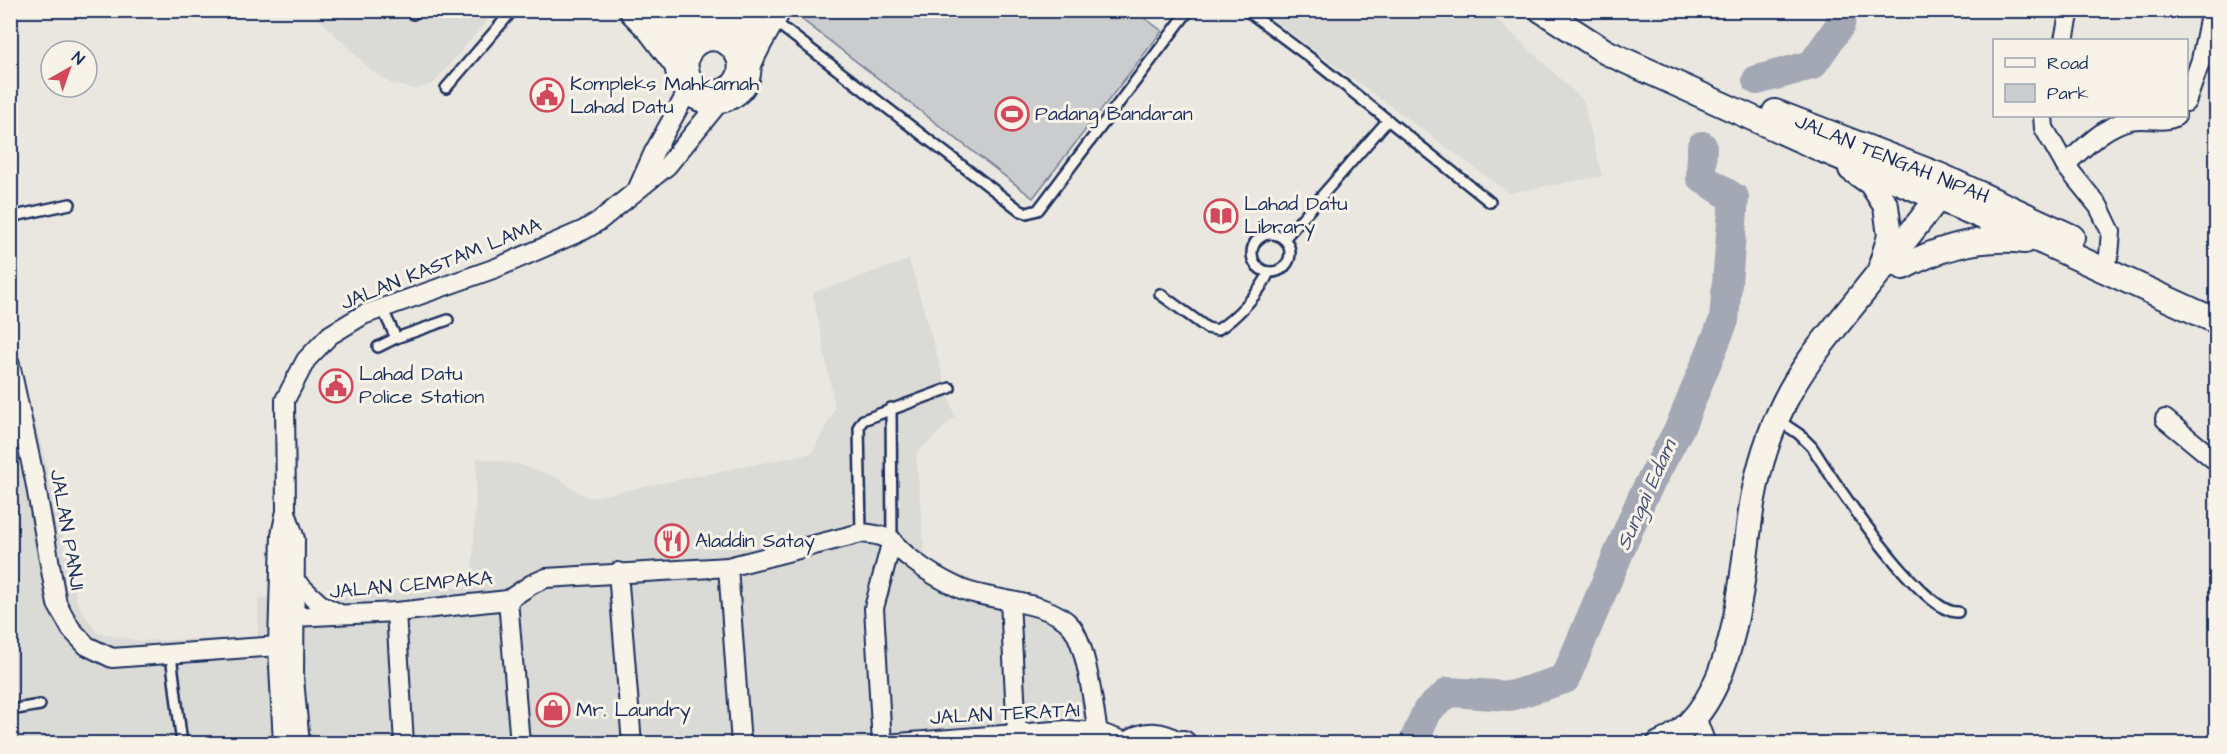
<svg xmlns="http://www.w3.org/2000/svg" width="2227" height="754" font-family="'Architects Daughter',sans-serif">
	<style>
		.built { fill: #dadad6 }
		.green { fill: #cbcccd; stroke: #737e96; stroke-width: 1.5 }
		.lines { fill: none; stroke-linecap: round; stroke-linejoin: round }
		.river { stroke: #a3a8b4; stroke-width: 30 }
		.lane-casing { stroke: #1b2f5e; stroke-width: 14 }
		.street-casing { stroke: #1b2f5e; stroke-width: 22 }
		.secondary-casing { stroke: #1b2f5e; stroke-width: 28 }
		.highway-casing { stroke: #1b2f5e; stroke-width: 36 }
		.lane { stroke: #f7f3e8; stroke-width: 9 }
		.street { stroke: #f7f3e8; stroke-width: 18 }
		.secondary { stroke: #f7f3e8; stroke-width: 24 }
		.highway { stroke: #f7f3e8; stroke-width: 32 }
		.labels { text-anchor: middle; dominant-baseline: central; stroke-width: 6; stroke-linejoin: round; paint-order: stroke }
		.poi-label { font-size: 20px; fill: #1b2f5e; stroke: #f7f3e8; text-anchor: start }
		.street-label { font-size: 20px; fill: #1b2f5e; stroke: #f7f3e8 }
		.water-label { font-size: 21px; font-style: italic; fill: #445378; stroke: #f7f3e8 }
	</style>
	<rect width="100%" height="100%" fill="#eae7e0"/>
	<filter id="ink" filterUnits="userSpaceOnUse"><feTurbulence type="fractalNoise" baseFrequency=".0167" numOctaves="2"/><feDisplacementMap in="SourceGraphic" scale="12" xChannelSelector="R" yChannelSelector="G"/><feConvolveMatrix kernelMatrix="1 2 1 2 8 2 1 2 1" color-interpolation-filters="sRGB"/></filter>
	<g filter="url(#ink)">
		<g class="built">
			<polygon points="311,11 495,11 434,83 414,89 390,83 372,71"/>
			<polygon points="1261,11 1488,11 1583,100 1602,176 1509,193"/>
			<polygon points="909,260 955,417 916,454 925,560 977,582 1053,603 1078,622 1105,744 11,744 11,422 35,420 59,518 77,602 97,633 141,641 258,637 258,598 472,587 477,458 518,464 556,477 587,498 812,453 835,408 813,293"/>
		</g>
		<polygon class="green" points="806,10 1135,11 1162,31 1033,198 800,18"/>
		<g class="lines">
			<g class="river">
				<polyline points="1757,80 1812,65 1840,25 1842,10"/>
				<polyline points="1413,744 1427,711 1449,692 1510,696 1565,679 1642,498 1680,427 1724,320 1734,198 1701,177 1702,146"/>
			</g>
			<g class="lane-casing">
				<g id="lane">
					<polyline points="1246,10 1309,57 1490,202"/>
					<polyline points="413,14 417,10"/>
					<polyline points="774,21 1021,211 1027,213 1038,210 1189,10"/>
					<polyline points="446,88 513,10"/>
					<polyline points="10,217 70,204"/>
					<circle cx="1271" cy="253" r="19"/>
					<polyline points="1284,239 1388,120"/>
					<path d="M1160,294L1207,328L1217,330C1235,319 1261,292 1269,272"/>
					<polyline points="382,308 396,338"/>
					<polyline points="378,347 396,338 448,320"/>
					<polyline points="891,408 892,540"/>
					<path d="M1778,420L1799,434L1812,447C1831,477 1922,615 1958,612"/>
					<polyline points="861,533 859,426 863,420 950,388"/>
					<polyline points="171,655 182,744"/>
					<polyline points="10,710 40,705"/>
				</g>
			</g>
			<g class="street-casing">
				<g id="street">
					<polyline points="2064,40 2070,10"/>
					<polyline points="2186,102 2201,60 2211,10"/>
					<polyline points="2043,116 2044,128 2065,165 2099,207 2111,232 2109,255"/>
					<path d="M2065,165C2085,147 2104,126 2130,120C2145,116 2164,124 2176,116"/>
					<polyline points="638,188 654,152 690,87"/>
					<polyline points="10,364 35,481 57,604 71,629 87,646 112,658 278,646"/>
					<polyline points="2165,419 2216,461"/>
					<polyline points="286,512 295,539 294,679 300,744"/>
					<polyline points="728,567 741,744"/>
					<polyline points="618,572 632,744"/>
					<polyline points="294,580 320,604 340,614"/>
					<polyline points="508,600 520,744"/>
					<polyline points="1010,601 1017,734"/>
					<polyline points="396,612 404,744"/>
					<path d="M293,617L396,612L508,600L532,584L546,578L728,567L861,533C899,536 889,544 915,562C928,572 944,581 959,588C989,602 1048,599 1071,626C1087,645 1093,706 1098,732"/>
					<polyline points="1696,717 1706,744"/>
					<polyline points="283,744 278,646 281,535 286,511 285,400 306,360 330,335 363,315 496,268 584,230 599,221 667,166 725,95"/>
					<polyline points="882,744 874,608 892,540"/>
					<polyline points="885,744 1067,730 1098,732 1126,742"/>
					<path d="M1124,744C1142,728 1164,730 1183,744"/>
				</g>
			</g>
			<g class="secondary-casing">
				<g id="secondary">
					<polyline points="1541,10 1606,52 1823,150 2045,243 2216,321"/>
					<polyline points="1775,112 1941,176 2072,237"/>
					<polyline points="1851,169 1871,183 1886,206 1890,236 1882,262"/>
					<path d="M1903,267C1941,247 1981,236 2025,241"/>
					<polyline points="1183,743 1184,744"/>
					<path d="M1659,744C1738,712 1741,576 1752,504C1758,469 1769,433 1785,401C1802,366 1829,335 1853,305C1882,269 1910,234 1938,198L1940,185"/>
				</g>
			</g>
			<g class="highway-casing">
				<g id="highway">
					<polyline points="636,10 652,26 681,64"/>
					<polyline points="669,10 703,35"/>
					<polyline points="711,34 732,21 742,10"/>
					<path d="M745,64C734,17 676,31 682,70C684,80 690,90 701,95C716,101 737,94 743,77C745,73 744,68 745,64C752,46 764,26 774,10"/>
				</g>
			</g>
			<use href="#lane" class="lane"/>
			<use href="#street" class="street"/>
			<use href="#secondary" class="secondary"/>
			<use href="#highway" class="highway"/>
		</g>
	</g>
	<defs>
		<g id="civic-ring" transform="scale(1.725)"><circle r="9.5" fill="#f7f3e8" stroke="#d1495b" stroke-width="1.5"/><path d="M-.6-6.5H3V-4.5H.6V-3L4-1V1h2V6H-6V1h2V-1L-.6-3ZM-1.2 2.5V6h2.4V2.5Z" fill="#d1495b"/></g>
		<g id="stadium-ring" transform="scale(1.725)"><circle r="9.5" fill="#f7f3e8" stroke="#d1495b" stroke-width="1.5"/><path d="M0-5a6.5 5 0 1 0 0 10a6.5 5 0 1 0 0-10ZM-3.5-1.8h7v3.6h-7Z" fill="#d1495b"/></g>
		<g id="library-ring" transform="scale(1.725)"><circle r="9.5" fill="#f7f3e8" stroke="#d1495b" stroke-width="1.5"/><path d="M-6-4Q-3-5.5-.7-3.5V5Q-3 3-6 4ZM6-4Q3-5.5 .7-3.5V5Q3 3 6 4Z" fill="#d1495b"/></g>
		<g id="restaurant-ring" transform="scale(1.725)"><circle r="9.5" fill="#f7f3e8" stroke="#d1495b" stroke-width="1.5"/><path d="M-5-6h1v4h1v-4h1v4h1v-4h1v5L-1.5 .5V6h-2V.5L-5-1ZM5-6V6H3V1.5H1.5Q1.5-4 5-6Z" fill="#d1495b"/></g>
		<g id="shop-ring" transform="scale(1.725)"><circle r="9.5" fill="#f7f3e8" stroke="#d1495b" stroke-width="1.5"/><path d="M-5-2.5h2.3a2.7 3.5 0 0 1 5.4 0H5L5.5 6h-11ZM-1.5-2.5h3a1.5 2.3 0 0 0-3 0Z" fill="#d1495b"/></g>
	</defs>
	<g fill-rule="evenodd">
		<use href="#civic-ring" x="547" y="95"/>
		<use href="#stadium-ring" x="1012" y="114"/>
		<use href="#library-ring" x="1221" y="216"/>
		<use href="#civic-ring" x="336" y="386"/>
		<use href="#restaurant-ring" x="672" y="541"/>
		<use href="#shop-ring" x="553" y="710"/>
	</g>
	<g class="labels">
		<g class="poi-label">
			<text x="570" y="84">Kompleks Mahkamah<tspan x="570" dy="23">Lahad Datu</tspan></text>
			<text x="1035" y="114">Padang Bandaran</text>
			<text x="1244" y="204">Lahad Datu<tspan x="1244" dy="23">Library</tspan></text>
			<text x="359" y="374">Lahad Datu<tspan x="359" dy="23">Police Station</tspan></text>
			<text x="695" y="541">Aladdin Satay</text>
			<text x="576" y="710">Mr. Laundry</text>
		</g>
		<g class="street-label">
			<text transform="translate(1892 159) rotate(22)">JALAN TENGAH NIPAH</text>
			<text transform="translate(441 264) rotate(-22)">JALAN KASTAM LAMA</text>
			<text transform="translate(67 530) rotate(80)">JALAN PANJI</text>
			<text transform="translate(411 585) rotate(-5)">JALAN CEMPAKA</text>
			<text transform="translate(1005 714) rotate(-3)">JALAN TERATAI</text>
		</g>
		<g class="water-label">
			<text transform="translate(1646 495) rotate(-66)">Sungai Edam</text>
		</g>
	</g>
	<rect width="2227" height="754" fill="none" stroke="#f7f3e8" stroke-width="36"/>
	<rect x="18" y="18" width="2191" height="718" fill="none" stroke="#1b2f5e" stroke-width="2" filter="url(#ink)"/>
	<rect x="1993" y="39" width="195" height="78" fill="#f7f3e8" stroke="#9fa5b1" stroke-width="1.5"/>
	<rect x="2005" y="58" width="30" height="9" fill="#f7f3e8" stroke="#9fa5b1" stroke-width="1.5"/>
	<text x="2047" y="69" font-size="18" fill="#1b2f5e">Road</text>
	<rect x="2005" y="84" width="30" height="18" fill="#cbcccd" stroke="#9fa5b1" stroke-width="1.5"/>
	<text x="2047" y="99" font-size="18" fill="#1b2f5e">Park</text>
	<g transform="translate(69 69) rotate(40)"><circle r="28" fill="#f7f3e8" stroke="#9fa5b1" stroke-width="1.5"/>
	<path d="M0-4.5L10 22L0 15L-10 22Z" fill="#d1495b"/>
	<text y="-9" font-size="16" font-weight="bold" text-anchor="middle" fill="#1b2f5e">N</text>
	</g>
</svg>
